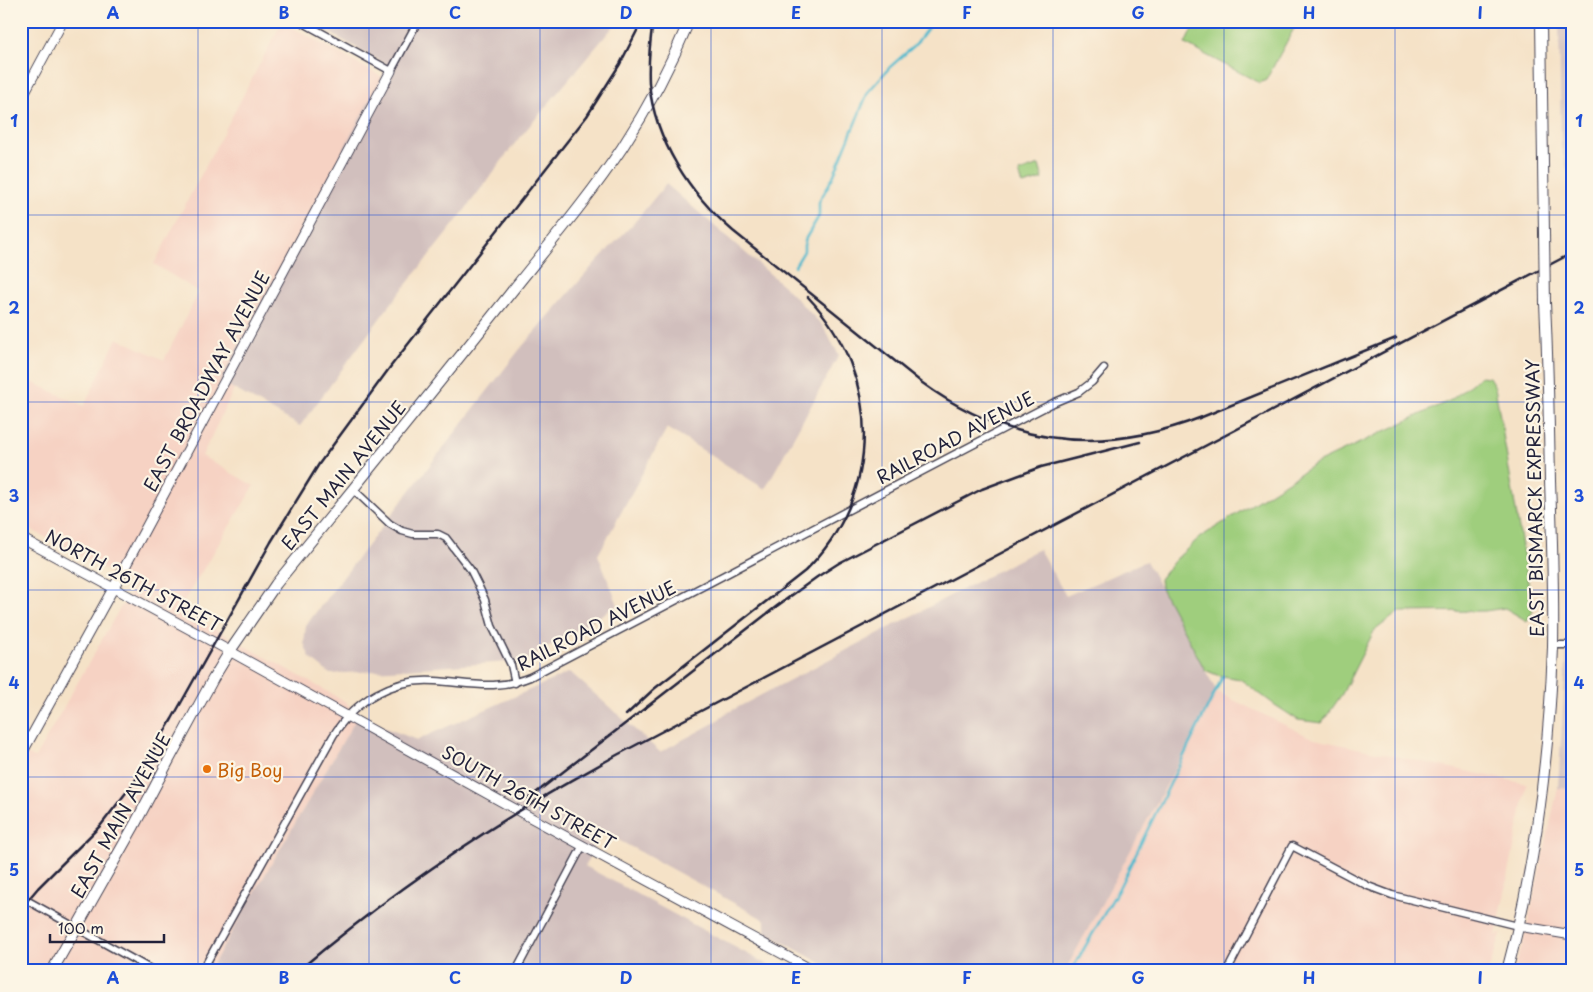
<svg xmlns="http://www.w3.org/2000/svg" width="1593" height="992" font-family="'Playpen Sans',sans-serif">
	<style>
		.built { fill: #f6d2c3 }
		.industrial { fill: #d1bfbd }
		.green { fill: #9fce7d; stroke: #60785c }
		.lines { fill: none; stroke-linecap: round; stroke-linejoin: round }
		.stream { stroke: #51bace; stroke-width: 2.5 }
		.canal { stroke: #51bace; stroke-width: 8 }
		.street-casing { stroke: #423f50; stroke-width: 9 }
		.secondary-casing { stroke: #423f50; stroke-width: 11 }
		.primary-casing { stroke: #423f50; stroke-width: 12 }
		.street { stroke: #fff; stroke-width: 6 }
		.secondary { stroke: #fff; stroke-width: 9 }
		.primary { stroke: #fff; stroke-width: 10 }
		.rail { stroke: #22223b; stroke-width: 2.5 }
		.primary-bridge-casing { stroke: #423f50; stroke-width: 12; stroke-linecap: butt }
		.primary-bridge { stroke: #fff; stroke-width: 10 }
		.grid { fill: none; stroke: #1d4ed8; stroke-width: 1; stroke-opacity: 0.55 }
		.food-dot { fill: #e8710a; stroke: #fcf5e5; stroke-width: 2 }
		.labels { text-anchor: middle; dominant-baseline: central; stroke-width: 4.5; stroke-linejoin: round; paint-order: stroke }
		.street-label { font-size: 18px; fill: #22223b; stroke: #fcf5e5 }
		.food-label { font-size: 18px; fill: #c56008; stroke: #fcf5e5; text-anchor: start }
		.neatline { fill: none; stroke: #1d4ed8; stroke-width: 2 }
		.grid-label { font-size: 16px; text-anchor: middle; font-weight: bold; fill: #1d4ed8 }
	</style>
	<rect width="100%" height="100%" fill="#fcf5e5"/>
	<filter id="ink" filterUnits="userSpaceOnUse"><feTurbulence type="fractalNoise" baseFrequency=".02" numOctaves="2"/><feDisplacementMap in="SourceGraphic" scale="10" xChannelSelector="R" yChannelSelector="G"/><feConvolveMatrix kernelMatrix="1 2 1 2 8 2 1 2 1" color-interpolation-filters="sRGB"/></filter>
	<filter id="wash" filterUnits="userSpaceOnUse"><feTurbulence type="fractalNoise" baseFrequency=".0096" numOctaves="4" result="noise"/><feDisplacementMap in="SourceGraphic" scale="20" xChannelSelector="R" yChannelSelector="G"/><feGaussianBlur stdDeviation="1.12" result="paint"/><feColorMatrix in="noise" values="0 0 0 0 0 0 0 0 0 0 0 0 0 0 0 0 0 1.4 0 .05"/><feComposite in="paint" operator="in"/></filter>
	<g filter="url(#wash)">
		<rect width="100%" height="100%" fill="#f5e2c7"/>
		<g class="built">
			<polygon points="282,22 382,77 220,381 234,389 202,456 254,486 179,609 346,702 357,717 209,971 21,971 21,752 35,758 117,613 135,586 21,524 21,377 84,406 117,338 164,360 199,292 154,264"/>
			<polygon points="1217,692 1314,739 1527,784 1496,936 1502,932 1488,971 1065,971"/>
			<polygon points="1558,788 1572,789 1572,971 1514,971 1525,935"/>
		</g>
		<g class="industrial">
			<polygon points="308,21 618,21 516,142 455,223 383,314 300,426 220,381 388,65"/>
			<polygon points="1559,21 1572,21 1572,187 1561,147"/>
			<polygon points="666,184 785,287 822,325 839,355 765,489 667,428 598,555 618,605 525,661 330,674 310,658 304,643 306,625 520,349 597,261 633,224"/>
			<polygon points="1039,549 1066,596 1146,561 1217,692 1065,971 835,971 765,932 765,920 602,831 585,866 779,971 209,971 357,717 417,740 570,672 660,752 714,723 727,713"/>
			<polygon points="1568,633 1572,634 1572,789 1558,788"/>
		</g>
		<g class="green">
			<polygon points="1196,21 1298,21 1266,80 1260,83 1185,44"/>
			<polygon points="1039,165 1043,179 1023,185 1019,172"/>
			<polygon points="1481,376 1489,377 1495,387 1533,611 1527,621 1505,608 1485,611 1399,612 1374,631 1342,694 1322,723 1298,720 1275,705 1240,679 1217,675 1205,670 1161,588 1160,579 1175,560 1199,538 1315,464 1451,400"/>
		</g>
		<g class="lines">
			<g class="stream">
				<polyline points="795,266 804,251 804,245 806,238 819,216 819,202 833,177 868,92 890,67 915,45 933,21"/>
				<polyline points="1071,971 1118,890 1223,676"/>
				<polyline points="1570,971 1572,968"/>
			</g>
			<polyline class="canal" points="1570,970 1571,971"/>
		</g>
	</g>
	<g filter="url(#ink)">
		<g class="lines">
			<g class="street-casing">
				<g id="street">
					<polyline points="300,21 391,71 418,21"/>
					<polyline points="353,489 390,524 402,531 413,534 438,534 446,538 470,569 479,587 485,600 492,626 511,665 515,683"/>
					<polyline points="1553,645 1572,645"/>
					<polyline points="21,897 154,971"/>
					<path d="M202,971L333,736C355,700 392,678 435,681C470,683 496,691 530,677L1024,418L1053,403L1079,392L1092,382L1104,368"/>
					<polyline points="516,971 583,845"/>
					<polyline points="1227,971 1292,846 1368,886 1392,895 1518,926"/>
				</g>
			</g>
			<g class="secondary-casing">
				<g id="secondary">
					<polyline points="21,99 63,21"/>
					<polyline points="21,538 215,643 515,809 814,971"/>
					<polyline points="21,755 120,576 391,71"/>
					<polyline points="1518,926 1572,935"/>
				</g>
			</g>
			<g class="primary-casing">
				<g id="primary">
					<polyline points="1541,21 1544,233"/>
					<path d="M52,971L134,826L169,760L213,679L230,651L276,584C354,488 432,392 509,295C547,247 588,199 622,148C648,108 671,65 689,21"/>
					<path d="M1507,971C1536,865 1549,756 1553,647C1554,591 1552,536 1550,481C1549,422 1548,363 1545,303"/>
				</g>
			</g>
			<use href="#street" class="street"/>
			<use href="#secondary" class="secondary"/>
			<use href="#primary" class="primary"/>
			<g class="rail">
				<path d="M653,21C650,41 648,63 649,83C655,141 690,194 733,231L921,382C1008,446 1102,456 1202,417L1396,338"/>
				<path d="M626,715L654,689L805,571C883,495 883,376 808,297"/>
				<polyline points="528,799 777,606 817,577 839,563 982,489 1041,467 1140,442"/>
				<polyline points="21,908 38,888 101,825 135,781 172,719 271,542 319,464 391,366 587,116 620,64 642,21"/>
				<path d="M298,971C368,912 443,858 521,810C552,791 585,773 617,755L1572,253"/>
			</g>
			<g class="primary-bridge-casing">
				<polyline id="primary-bridge" points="1544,233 1545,303"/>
			</g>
			<use href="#primary-bridge" class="primary-bridge"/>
		</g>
	</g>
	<path class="grid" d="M198,21V971M369,21V971M540,21V971M711,21V971M882,21V971M1053,21V971M1224,21V971M1395,21V971M21,215H1572M21,402H1572M21,590H1572M21,777H1572"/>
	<circle class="food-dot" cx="207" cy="769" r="5"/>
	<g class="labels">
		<g class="street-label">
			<text transform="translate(206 381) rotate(-62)">EAST BROADWAY AVENUE</text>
			<text transform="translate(955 437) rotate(-28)">RAILROAD AVENUE</text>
			<text transform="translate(343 475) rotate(-51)">EAST MAIN AVENUE</text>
			<text transform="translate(1534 498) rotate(-91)">EAST BISMARCK EXPRESSWAY</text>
			<text transform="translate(134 580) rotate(28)">NORTH 26TH STREET</text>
			<text transform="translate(596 625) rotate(-27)">RAILROAD AVENUE</text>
			<text transform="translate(529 797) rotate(29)">SOUTH 26TH STREET</text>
			<text transform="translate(120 815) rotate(-61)">EAST MAIN AVENUE</text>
		</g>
		<g class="food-label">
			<text x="217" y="769">Big Boy</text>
		</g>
	</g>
	<rect width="1593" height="992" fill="none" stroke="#fcf5e5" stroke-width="55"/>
	<path d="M50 934v8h114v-8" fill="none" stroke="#22223b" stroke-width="2.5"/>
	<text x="58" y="934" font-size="15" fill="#22223b" stroke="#fcf5e5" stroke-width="4" paint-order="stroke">100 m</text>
	<rect x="28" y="28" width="1538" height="936" class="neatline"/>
	<g class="grid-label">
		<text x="113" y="19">A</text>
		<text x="284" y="19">B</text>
		<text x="455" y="19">C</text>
		<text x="626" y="19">D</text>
		<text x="796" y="19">E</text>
		<text x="967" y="19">F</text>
		<text x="1138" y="19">G</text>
		<text x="1309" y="19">H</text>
		<text x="1480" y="19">I</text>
		<text x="14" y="127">1</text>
		<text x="1579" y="127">1</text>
		<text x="14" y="314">2</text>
		<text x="1579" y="314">2</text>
		<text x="14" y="502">3</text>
		<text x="1579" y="502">3</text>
		<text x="14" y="689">4</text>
		<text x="1579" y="689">4</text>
		<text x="14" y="876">5</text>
		<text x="1579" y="876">5</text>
		<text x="113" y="984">A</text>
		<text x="284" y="984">B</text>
		<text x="455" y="984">C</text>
		<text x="626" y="984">D</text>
		<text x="796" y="984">E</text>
		<text x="967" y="984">F</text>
		<text x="1138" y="984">G</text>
		<text x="1309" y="984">H</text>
		<text x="1480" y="984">I</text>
	</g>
</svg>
